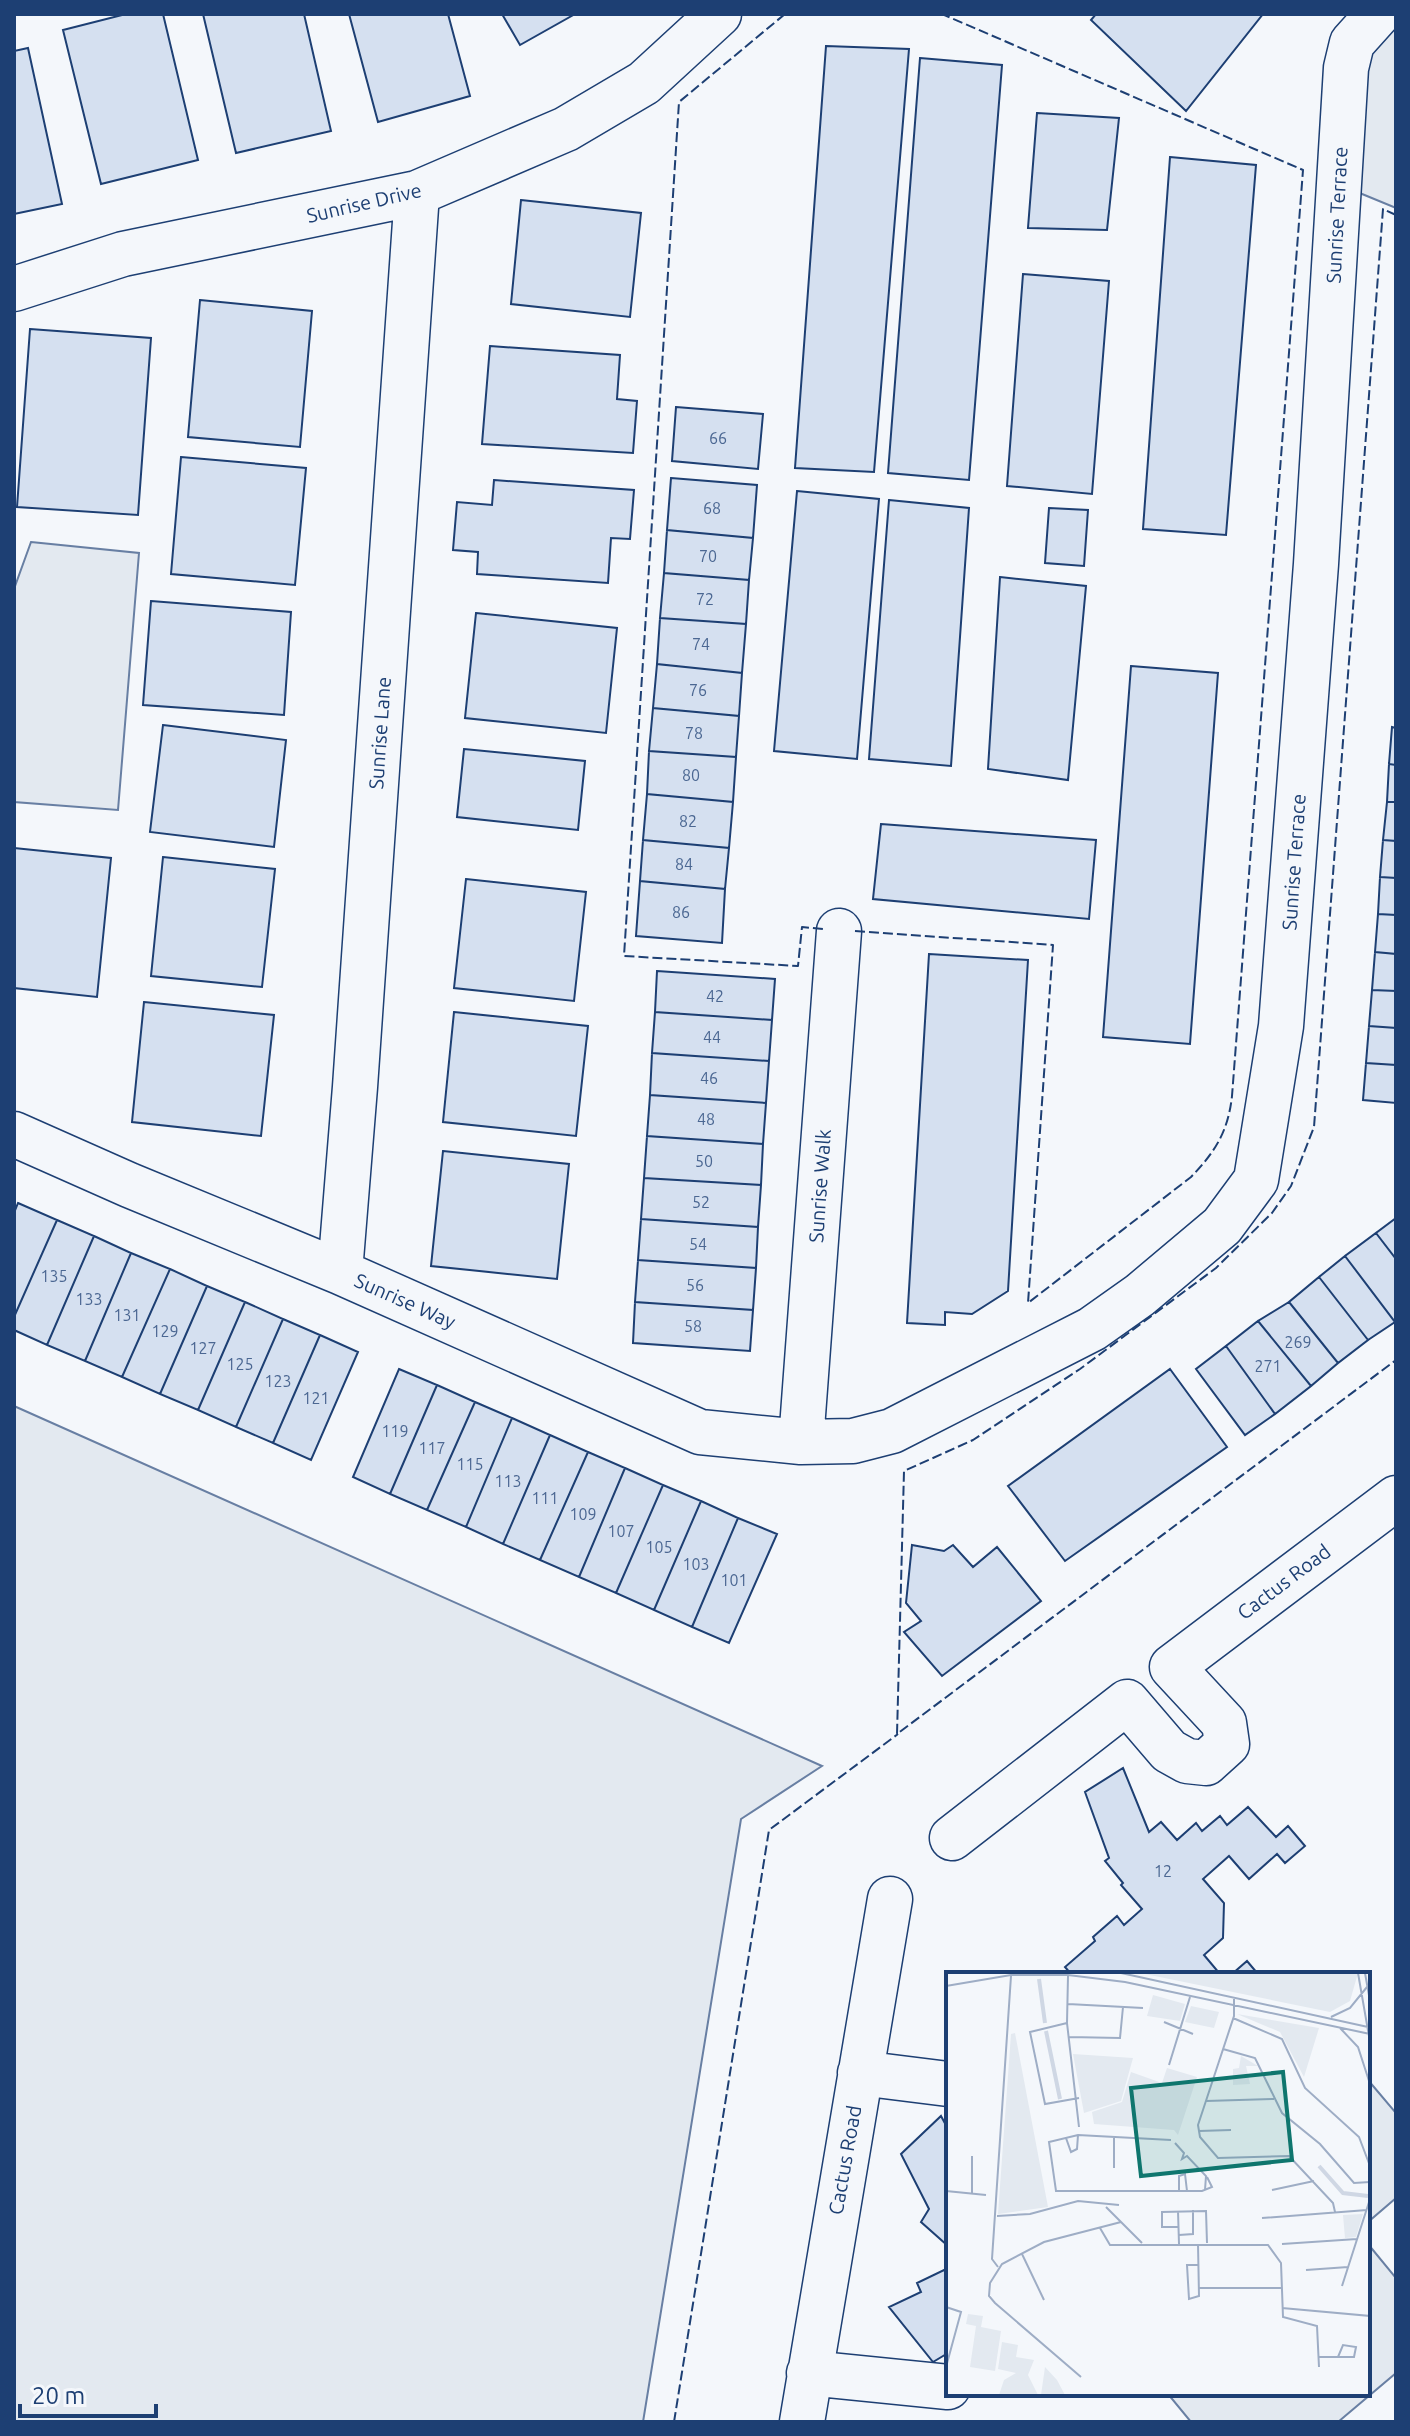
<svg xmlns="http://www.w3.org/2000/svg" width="1410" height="2436" font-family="Ubuntu,sans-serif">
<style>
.green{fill:#e3e9f0;stroke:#687fa3;stroke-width:2}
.building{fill:#d5e0f0;stroke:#1d3f73;stroke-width:2}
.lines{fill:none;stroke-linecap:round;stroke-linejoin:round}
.minor-casing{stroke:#1d3f73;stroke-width:47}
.minor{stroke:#f4f7fb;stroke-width:44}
.fence{stroke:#1d3f73;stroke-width:2;stroke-dasharray:10 4;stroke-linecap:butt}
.labels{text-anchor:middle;stroke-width:6;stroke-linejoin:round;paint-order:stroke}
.number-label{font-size:16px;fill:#4b6792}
.street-label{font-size:20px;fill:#1d3f73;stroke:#f4f7fb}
.inset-river{fill:none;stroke:#cfd7e4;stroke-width:4}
.inset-road{fill:none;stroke:#9eadc5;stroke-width:2}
.view{fill:#0f766e;fill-opacity:0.15;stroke:#0f766e;stroke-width:4}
.inset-edge{fill:none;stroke:#1d3f73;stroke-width:4}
</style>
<rect width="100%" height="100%" fill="#f4f7fb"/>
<!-- green -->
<path class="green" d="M1396 26V208L1350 189 1370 50Z
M31 542 139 553 118 810 14 802V589Z
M14 1406 822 1766 741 1819 643 2422H14Z
M1368 2080 1396 2113V2198L1368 2222Z
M1368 2244 1396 2278V2373L1338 2422H1191L1168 2394H1368Z"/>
<!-- building -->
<path class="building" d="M126 14H163L198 160 101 184 63 30Z
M203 14H304L331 131 236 153Z
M349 14H448L470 96 378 122Z
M502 14H575L520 45Z
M1096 14H1263L1186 111 1091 20Z
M826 46 909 49 874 472 795 468Z
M28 48 62 204 14 214V51Z
M920 58 1002 65 969 480 888 473Z
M1037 113 1119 118 1107 230 1028 228Z
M1170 157 1256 165 1226 535 1143 529Z
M521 200 641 213 630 317 511 304Z
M1023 274 1109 281 1092 494 1007 486Z
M200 300 312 311 300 447 188 437Z
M30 329 151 338 138 515 17 507Z
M490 346 620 355 617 399 637 401 633 453 482 444Z
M676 407 763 414 758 469 672 461Z
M181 457 306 468 295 585 171 574Z
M671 478 757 485 753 538 667 530Z
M494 480 634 490 630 539 611 538 608 583 477 574 478 552 453 550 457 502 492 505Z
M797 491 879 499 857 759 774 751Z
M889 500 969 508 951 766 869 759Z
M1049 508 1088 510 1084 566 1045 563Z
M667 530 753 538 749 580 664 573Z
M664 573 749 580 746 624 660 618Z
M1000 577 1086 586 1068 780 988 769Z
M151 601 291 612 284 715 143 705Z
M476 613 617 628 606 733 465 718Z
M660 618 746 624 742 673 657 664Z
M657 664 742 673 739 716 653 708Z
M1131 666 1218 673 1190 1044 1103 1037Z
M653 708 739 716 736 757 649 751Z
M163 725 286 740 274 847 150 832Z
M1392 727 1396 728V765L1389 764Z
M464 749 585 761 578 830 457 817Z
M649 751 736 757 733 802 647 794Z
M1389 764 1396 765V802H1387Z
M647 794 733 802 729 848 643 840Z
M1387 802H1396V841L1383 840Z
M881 824 1096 840 1089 919 873 899Z
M643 840 729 848 725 889 640 881Z
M1383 840 1396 841V878L1380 877Z
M14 848 111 858 97 997 14 988Z
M163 857 275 869 262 987 151 976Z
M1380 877 1396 878V915L1378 914Z
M466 879 586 892 574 1001 454 988Z
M640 881 725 889 722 943 636 936Z
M1378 914 1396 915V954L1375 952Z
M1375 952 1396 954V991L1372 990Z
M929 954 1028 960 1008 1291 972 1314 945 1312V1325L907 1323Z
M657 971 775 979 772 1020 655 1012Z
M1372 990 1396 991V1028L1369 1026Z
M144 1002 274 1015 261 1136 132 1122Z
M454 1012 588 1026 576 1136 443 1122Z
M655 1012 772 1020 769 1061 652 1053Z
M1369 1026 1396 1028V1065L1366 1063Z
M652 1053 769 1061 766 1103 650 1095Z
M1366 1063 1396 1065V1103L1363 1100Z
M650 1095 766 1103 763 1144 647 1136Z
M647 1136 763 1144 761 1185 644 1178Z
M443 1151 569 1164 557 1279 431 1266Z
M644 1178 761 1185 758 1227 641 1219Z
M18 1203 57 1220 14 1317V1213Z
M1396 1218V1259L1376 1233Z
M641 1219 758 1227 756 1268 638 1260Z
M57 1220 94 1236 47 1345 14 1330V1317Z
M1376 1233 1396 1259 1395 1322 1345 1256Z
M94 1236 131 1253 85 1361 47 1345Z
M131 1253 170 1269 122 1377 85 1361Z
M1345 1256 1395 1322 1368 1340 1319 1277Z
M638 1260 756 1268 753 1310 635 1302Z
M170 1269 207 1286 160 1394 122 1377Z
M1319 1277 1368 1340 1338 1363 1289 1302Z
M207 1286 245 1302 198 1410 160 1394Z
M245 1302 283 1319 236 1427 198 1410Z
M635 1302 753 1310 750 1351 633 1343Z
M1289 1302 1338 1363 1311 1386 1258 1321Z
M283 1319 320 1335 273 1443 236 1427Z
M1258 1321 1311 1386 1275 1414 1226 1346Z
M320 1335 358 1352 311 1460 273 1443Z
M1226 1346 1275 1414 1245 1435 1196 1369Z
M399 1369 437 1385 390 1494 353 1477Z
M1170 1369 1227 1447 1065 1561 1008 1486Z
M437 1385 475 1402 427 1510 390 1494Z
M475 1402 512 1418 466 1527 427 1510Z
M512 1418 550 1435 503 1544 466 1527Z
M550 1435 588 1452 540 1560 503 1544Z
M588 1452 625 1468 579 1577 540 1560Z
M625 1468 663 1485 616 1593 579 1577Z
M663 1485 701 1501 654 1610 616 1593Z
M701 1501 738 1518 692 1627 654 1610Z
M738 1518 777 1534 729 1643 692 1627Z
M912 1545 944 1551 953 1545 973 1567 997 1547 1041 1601 942 1676 904 1632 921 1621 906 1603Z
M1123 1768 1149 1832 1161 1822 1177 1840 1196 1823 1202 1831 1220 1816 1227 1825 1248 1807 1276 1837 1288 1826 1305 1846 1285 1863 1277 1854 1249 1879 1229 1856 1203 1879 1224 1903 1223 1938 1204 1955 1220 1974H1071L1065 1967 1095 1941 1093 1937 1117 1916 1124 1925 1142 1909 1121 1885 1123 1883 1105 1861 1109 1858 1085 1792Z
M1247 1961 1258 1974H1232Z
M941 2116 948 2129V2246L921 2222 929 2209 901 2154Z
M944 2270 948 2275V2353L933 2362 889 2307 921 2292 917 2283Z"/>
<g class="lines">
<!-- minor casing -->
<g class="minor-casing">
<path id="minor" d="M14 289 123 254 417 193 566 129 644 83 719 14
M14 1134 129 1185 340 1272 700 1432 801 1442 853 1441 892 1431 1092 1329 1140 1295 1222 1226 1256 1180 1281 1026 1316 564 1346 68 1352 43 1378 14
M340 1272 355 1087 417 193
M801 1442 839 931
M952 1838 1127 1702 1169 1751 1187 1761 1206 1763 1227 1744 1224 1723 1172 1667 1396 1498
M860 2073 948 2084
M809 2373 948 2387
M802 2422 890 1899"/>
</g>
<!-- minor -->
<use href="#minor" class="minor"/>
<!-- fence -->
<path class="fence" d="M785 14 679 102 624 956 798 966 802 927 823 929
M1396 215 1383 209 1314 1127 1291 1186 1272 1213 1216 1268 1080 1369 973 1440 904 1471 897 1734 1396 1360
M855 931 1053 945 1028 1303 1191 1177C1215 1152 1228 1132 1232 1096L1303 170 942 14
M674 2422 769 1830 898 1734"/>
</g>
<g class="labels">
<!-- number labels -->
<g class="number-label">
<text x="718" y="444">66</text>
<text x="712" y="514">68</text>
<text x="708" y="562">70</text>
<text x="705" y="605">72</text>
<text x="701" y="650">74</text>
<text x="698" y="696">76</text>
<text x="694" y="739">78</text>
<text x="691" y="781">80</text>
<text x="688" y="827">82</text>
<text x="684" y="870">84</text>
<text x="681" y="918">86</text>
<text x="715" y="1002">42</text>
<text x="712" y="1043">44</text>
<text x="709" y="1084">46</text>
<text x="706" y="1125">48</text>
<text x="704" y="1167">50</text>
<text x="701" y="1208">52</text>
<text x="698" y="1250">54</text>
<text x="54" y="1282">135</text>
<text x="695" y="1291">56</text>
<text x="89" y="1305">133</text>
<text x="127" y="1321">131</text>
<text x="693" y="1332">58</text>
<text x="165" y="1337">129</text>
<text x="1298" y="1348">269</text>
<text x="203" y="1354">127</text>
<text x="240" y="1370">125</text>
<text x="1268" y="1372">271</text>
<text x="278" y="1387">123</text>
<text x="316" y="1404">121</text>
<text x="395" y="1437">119</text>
<text x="432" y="1454">117</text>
<text x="470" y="1470">115</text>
<text x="508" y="1487">113</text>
<text x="545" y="1504">111</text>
<text x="583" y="1520">109</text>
<text x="621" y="1537">107</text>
<text x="659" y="1553">105</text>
<text x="696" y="1570">103</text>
<text x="734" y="1586">101</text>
<text x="1163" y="1877">12</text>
</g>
<!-- street labels -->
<g class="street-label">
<text transform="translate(364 203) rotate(-13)" y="7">Sunrise Drive</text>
<text transform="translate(1337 215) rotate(-87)" y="7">Sunrise Terrace</text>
<text transform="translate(380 733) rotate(-86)" y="7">Sunrise Lane</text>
<text transform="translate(1294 862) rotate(-86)" y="7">Sunrise Terrace</text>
<text transform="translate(820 1186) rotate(-86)" y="7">Sunrise Walk</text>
<text transform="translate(405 1301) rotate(24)" y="7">Sunrise Way</text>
<text transform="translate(1284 1582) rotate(-37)" y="7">Cactus Road</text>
<text transform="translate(845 2160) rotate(-80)" y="7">Cactus Road</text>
</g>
</g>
<!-- overview -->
<g transform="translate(946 1972)">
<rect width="424" height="424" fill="#f4f7fb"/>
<path d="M194 1H412L404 29 384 40ZM207 23 239 32 234 49 201 44ZM245 34 273 40 268 56 239 50ZM291 42 373 56 358 105 334 60ZM69 61 102 235 52 242 65 62ZM127 82 187 86 175 129 138 141ZM295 84 312 94H300L304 112 287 113V97L293 96ZM221 96 251 105 232 163 228 158 148 152 146 140 176 130 185 100 216 111ZM417 242 410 265 399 266 397 243ZM22 342 37 344 35 355 55 359 49 399 24 395 30 354 20 352ZM56 370 72 373 70 385 88 388 82 403 92 423H53L58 408 70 401 52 397ZM99 395 111 408 119 423H95Z" fill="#e3e9f0"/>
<path class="inset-river" d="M93 7 99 51M100 59 114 127M373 194 397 221 422 224"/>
<path class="inset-road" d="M175 1 422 55M412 1 424 70M419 1 424 29M122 4 121 51 133 155M0 14 65 3H122L179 10 424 62M288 25V44L252 153 254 165 272 186 343 184 387 231 389 240M122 32 197 36M385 45 404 36 421 15M287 46 336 67 359 116 413 165 424 194M218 50 247 62M121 51 84 60 99 132 133 126M394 56 412 75 424 112M123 65 174 66 177 35M277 77 309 86 336 141 374 172 408 211 424 210M223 93 244 25M260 129 328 127M253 159 285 158M120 166 125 180 131 177 132 163M225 168 132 163 103 170 110 219H256L266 215 261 205M229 171 238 181 236 187 241 184 260 204 259 218M168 196V165M326 218 368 209M0 219 40 223M233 219V204L239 202 241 219M26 221V184M160 235 196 271M232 239 233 272M51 244 84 242 132 229 173 233M316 246 421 238M232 255H216V240L260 239 261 271M154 256 164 273H322L335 291 337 345 371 354 373 395M233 263 247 262V238M252 272 253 324 243 327 241 293H252M336 272 411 267M76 282 98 328M52 295 46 287 65 4M360 298 402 295M396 314 424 227M253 316H336M0 335 15 340 0 395M336 336 424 344V352M372 385H408L410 375 397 373 392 385M135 405 49 331 43 324 44 311 56 292 98 270 175 250M423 423 424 373"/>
<path class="view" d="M337 100 346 188 195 204 185 116Z"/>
<rect width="424" height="424" class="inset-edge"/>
</g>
<!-- border -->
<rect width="1410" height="2436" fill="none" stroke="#1d3f73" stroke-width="32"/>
<!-- scale -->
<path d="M20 2404v12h136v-12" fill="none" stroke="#1d3f73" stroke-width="4"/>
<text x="32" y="2404" font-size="24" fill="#1d3f73" stroke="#f4f7fb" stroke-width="6" paint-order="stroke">20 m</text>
</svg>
